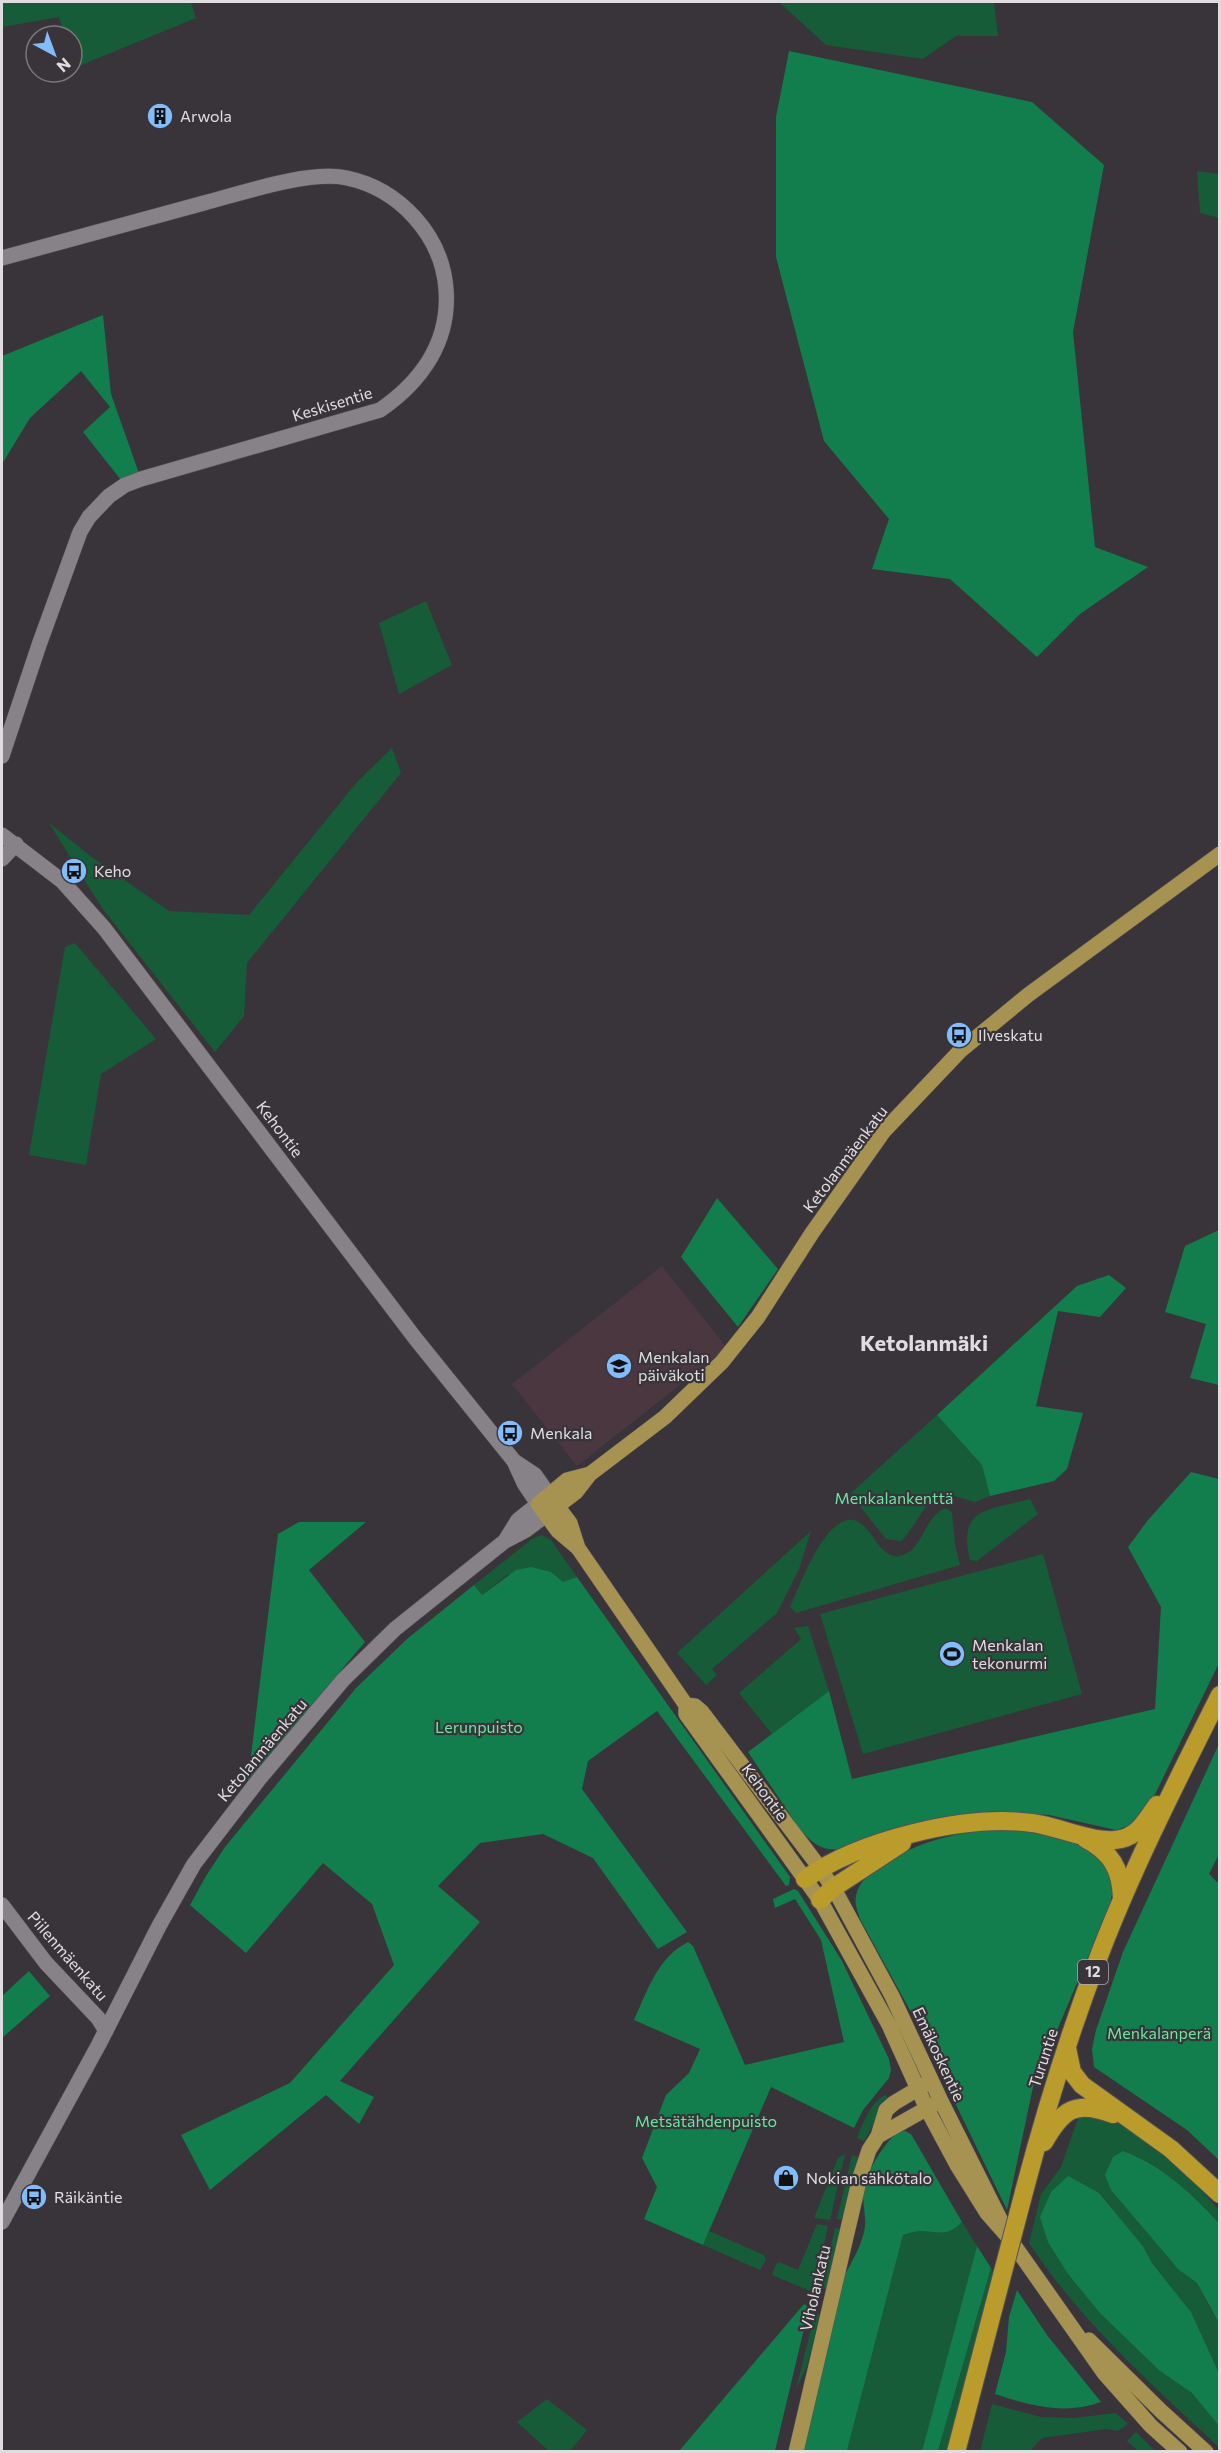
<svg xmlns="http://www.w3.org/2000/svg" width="1221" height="2453" font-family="Commissioner,sans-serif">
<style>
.education{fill:#4a3740}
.green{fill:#165c39}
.forest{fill:#127e4d}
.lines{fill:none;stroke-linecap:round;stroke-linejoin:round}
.minor-casing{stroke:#555256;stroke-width:16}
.major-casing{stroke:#555256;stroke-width:16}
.highway-casing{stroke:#555256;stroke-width:20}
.minor{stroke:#878288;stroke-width:15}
.major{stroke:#a69251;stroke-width:15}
.highway{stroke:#ba9c2c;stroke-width:18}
.highway-bridge-casing{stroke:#555256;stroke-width:20;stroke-linecap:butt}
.highway-bridge{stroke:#ba9c2c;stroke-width:18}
.labels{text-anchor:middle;stroke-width:4.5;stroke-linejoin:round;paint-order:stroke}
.shield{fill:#383439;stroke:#aeaaae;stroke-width:1.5}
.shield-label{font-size:15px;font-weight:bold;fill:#e0dde0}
.poi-label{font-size:16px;fill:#e0dde0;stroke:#383439;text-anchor:start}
.street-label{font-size:16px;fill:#e0dde0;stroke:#383439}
.park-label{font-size:16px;fill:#6ae7a2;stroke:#383439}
.district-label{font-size:22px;font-weight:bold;fill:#e0dde0;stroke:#383439}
</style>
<rect width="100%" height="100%" fill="#383439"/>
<!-- education -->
<path class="education" d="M662 1266 727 1348 577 1466 512 1384Z"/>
<!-- green -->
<path class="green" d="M2 2H191L196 18 74 68 72 60V36H65L59 17 2 27Z
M779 2H994L998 36H956L923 59 826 45Z
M1197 171 1219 174V218L1200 213Z
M426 601 452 665 399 694 379 623Z
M392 748 401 773 247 963 244 1016 215 1052 102 908 49 823 93 858 169 911 249 915 357 782Z
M75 943 156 1039 101 1074 86 1165 29 1155 65 947Z
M937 1415 982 1465 990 1496 975 1502 940 1492C923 1504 916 1527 901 1541L886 1539 850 1494Z
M1030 1499 1038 1514 977 1561 970 1560C957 1507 989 1510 1030 1499Z
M946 1508 952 1512 955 1545 960 1565 796 1613 790 1607C800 1585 822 1524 848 1520 872 1516 877 1564 903 1555 924 1548 923 1517 946 1508Z
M811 1531 799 1569 777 1613 712 1669 717 1675 706 1685 677 1653Z
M542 1535 551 1540 577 1577 563 1583 551 1572 507 1575 482 1595 474 1585 532 1539Z
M1043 1554 1082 1694 863 1754 820 1614Z
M808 1626 829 1691 772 1734 739 1693 801 1639 794 1628Z
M885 2095 888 2098 864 2141 857 2138C863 2123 870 2103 885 2095Z
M1079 2115C1086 2115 1095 2114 1102 2116 1135 2123 1198 2184 1219 2210V2223C1191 2193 1163 2165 1123 2151L1179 2270 1197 2283 1211 2310 1219 2322V2373L1191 2312 1152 2263 1143 2246 1099 2193 1160 2371 1192 2393 1219 2426V2447C1151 2384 1081 2322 1029 2243L1041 2194 1061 2167Z
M845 2154 830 2220 814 2218 838 2158Z
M852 2155 858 2157 843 2220 837 2219Z
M962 2222 977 2246 922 2451 847 2452 903 2235C909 2233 916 2231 922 2231 941 2232 947 2237 962 2222Z
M817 2224 828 2226 814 2288 810 2291 772 2275 776 2264 779 2262 798 2270Z
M835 2228 841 2229 826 2289 821 2288Z
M709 2231 764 2255 766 2260 760 2270 703 2245Z
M991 2268 993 2271 948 2451 938 2452Z
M815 2313 820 2315 807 2366 796 2389Z
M547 2399 587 2430 570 2451H549L517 2422Z
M992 2404 1041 2417 1074 2418 1116 2413 1128 2424 1118 2431 1107 2429 1042 2438 1030 2451H980Z
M1136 2432 1155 2451H1138L1127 2441Z"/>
<!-- forest -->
<path class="forest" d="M789 51 1032 102 1104 165 1073 332 1095 547 1148 567 1080 614 1037 657 950 579 872 569 889 519 824 441 776 257V117Z
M103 315 111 394 141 479 125 485 83 432 110 407 81 371 30 418 2 464V356Z
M717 1198 778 1269 738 1327 681 1257Z
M1219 1230V1385L1190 1378 1206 1324 1165 1312 1185 1246Z
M1109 1275 1126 1288 1100 1317 1058 1311 1036 1406 1083 1413 1067 1469 1054 1481 990 1496 982 1465 937 1415 1077 1286Z
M1191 1472 1219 1479V1663L1142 1821 1116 1830 1049 1815 994 1811 954 1816 844 1849C822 1852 813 1844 799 1828L748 1752 829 1691 852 1779 1155 1709 1161 1607 1128 1547 1148 1520Z
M299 1522H366L309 1570 365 1642 248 1780 278 1534Z
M531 1567 551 1572 563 1582 577 1577 790 1877 789 1885 786 1886 657 1711 588 1761 582 1789 687 1932 658 1949 593 1858 543 1834 480 1843 438 1886 480 1922 340 2081 374 2097 359 2124 326 2095 210 2190 181 2135 290 2083 394 1965 372 1904 323 1863 246 1953 190 1905 206 1876 225 1847 356 1688 407 1639 474 1585 482 1595 516 1570Z
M1219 1744V1854L1209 1874 1220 1885 1219 2160 1187 2130 1094 2067 1092 2049 1096 2030 1123 1952Z
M992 1829C1020 1830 1061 1830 1086 1845 1096 1851 1105 1864 1113 1872V1888L1110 1905 1033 2087 1007 2210 911 2012 860 1919C858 1912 854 1904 856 1896 858 1883 868 1875 878 1868 913 1843 950 1834 992 1829Z
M794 1889 798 1891 842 1961 889 2059 891 2070 889 2078 863 2110 854 2128 771 2087 703 2245 644 2219 657 2187 642 2158 666 2095 689 2073 700 2049 634 2020C648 1990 657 1958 688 1942L693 1946 745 2065 844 2042 821 1940 795 1899 775 1908 773 1899Z
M29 1971 50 1996 2 2038V1996Z
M905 2131 911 2134 962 2222C947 2237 941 2232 922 2231 916 2231 909 2233 903 2235L847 2451 804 2452 843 2278C851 2263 860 2249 864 2232 867 2219 863 2208 863 2195 864 2175 883 2144 898 2132Z
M1123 2151C1162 2165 1191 2193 1219 2223V2323L1197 2283 1179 2270 1111 2190 1105 2175 1113 2157Z
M1068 2176 1099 2193 1143 2246 1152 2263 1191 2312 1219 2373V2426L1192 2393 1160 2371 1100 2313 1068 2274 1048 2242 1040 2217 1051 2192Z
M977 2246 991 2268 938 2451H922Z
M1017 2290 1047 2335 1101 2402C1064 2415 1031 2406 995 2394L1006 2352 1009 2317Z
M804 2304 808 2307V2312L775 2451H679Z"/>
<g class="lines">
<!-- minor casing -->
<g class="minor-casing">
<path id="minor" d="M2 258C69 240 136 221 204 203 242 193 309 170 347 178 399 189 442 235 446 289 450 341 422 381 380 410L141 479 125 485 109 496 89 517 80 532 39 645 2 756
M2 835 62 881 104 928 415 1338 514 1461 524 1483 538 1504 518 1520 505 1541
M2 859 16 844
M514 1461 535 1475 549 1495
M2 1905 46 1963 98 2018 106 2031
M2 2222 99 2044 159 1926 194 1864 260 1778 343 1680 395 1629 505 1541 526 1530 546 1515"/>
</g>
<!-- major casing -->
<g class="major-casing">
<path id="major" d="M549 1495 570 1523 578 1548 686 1705V1714L820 1900 889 2025 927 2109 957 2165 987 2213 1009 2238 1104 2373 1151 2426 1180 2452
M546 1515 576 1492 590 1474 665 1417 722 1362 758 1317 812 1233 884 1131 960 1051 1028 995 1220 854
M578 1548 558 1531 538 1504 567 1480 590 1474
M686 1705 695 1706 702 1712 820 1868 839 1898 892 1996 940 2099 1004 2227
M878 2136 933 2105
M1089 2340 1161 2411 1206 2452
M796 2452 860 2177 869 2150 878 2136 886 2110 894 2103 926 2084"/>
</g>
<!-- highway casing -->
<g class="highway-casing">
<path id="highway" d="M1086 1839C1111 1852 1121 1869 1122 1898
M805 1879C860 1840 965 1814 1032 1823 1058 1826 1096 1845 1121 1839 1139 1835 1147 1819 1157 1805
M820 1900 833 1888 902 1843
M1067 2048 1072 2072 1082 2085 1171 2149 1220 2194
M1044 2142C1063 2109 1075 2100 1113 2114
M1024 2192C1045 2112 1069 2034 1099 1956 1133 1867 1177 1781 1220 1695
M956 2452 994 2306"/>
</g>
<!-- minor -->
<use href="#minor" class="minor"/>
<!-- major -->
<use href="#major" class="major"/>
<!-- highway -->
<use href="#highway" class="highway"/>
<!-- highway-bridge casing -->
<g class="highway-bridge-casing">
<path id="highway-bridge" d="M994 2306 1024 2192"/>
</g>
<!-- highway-bridge -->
<use href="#highway-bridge" class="highway-bridge"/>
</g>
<!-- icons -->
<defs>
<g id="building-disc" transform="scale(1.35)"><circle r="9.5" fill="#83bcfb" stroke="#383439"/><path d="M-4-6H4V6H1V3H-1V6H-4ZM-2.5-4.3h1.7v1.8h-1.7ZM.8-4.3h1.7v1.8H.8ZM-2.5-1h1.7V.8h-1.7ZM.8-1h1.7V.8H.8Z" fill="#111"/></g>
<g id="bus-disc" transform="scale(1.35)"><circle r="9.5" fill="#83bcfb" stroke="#383439"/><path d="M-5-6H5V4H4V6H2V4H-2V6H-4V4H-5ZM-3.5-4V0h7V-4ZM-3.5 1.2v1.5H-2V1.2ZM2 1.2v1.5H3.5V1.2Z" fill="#111"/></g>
<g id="school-disc" transform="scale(1.35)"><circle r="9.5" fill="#83bcfb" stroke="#383439"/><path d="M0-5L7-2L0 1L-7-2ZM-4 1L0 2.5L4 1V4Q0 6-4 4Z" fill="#111"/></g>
<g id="stadium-disc" transform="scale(1.35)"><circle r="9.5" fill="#83bcfb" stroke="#383439"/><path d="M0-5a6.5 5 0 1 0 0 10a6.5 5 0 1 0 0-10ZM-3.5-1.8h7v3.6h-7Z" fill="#111"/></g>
<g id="shop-disc" transform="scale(1.35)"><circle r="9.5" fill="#83bcfb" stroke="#383439"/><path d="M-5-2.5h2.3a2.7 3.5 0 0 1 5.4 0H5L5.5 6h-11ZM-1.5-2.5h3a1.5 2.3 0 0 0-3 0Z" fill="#111"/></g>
</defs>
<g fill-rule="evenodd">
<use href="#building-disc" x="160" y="116"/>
<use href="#bus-disc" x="74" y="871"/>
<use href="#bus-disc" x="959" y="1035"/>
<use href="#school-disc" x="619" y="1366"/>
<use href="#bus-disc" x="510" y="1433"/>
<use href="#stadium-disc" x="952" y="1654"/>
<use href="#shop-disc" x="786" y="2178"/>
<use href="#bus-disc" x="34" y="2197"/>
</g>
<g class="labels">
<!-- shield labels -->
<rect class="shield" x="1078" y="1960" width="30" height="24" rx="4.5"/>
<g class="shield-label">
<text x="1093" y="1977">12</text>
</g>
<!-- poi labels -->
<g class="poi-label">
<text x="180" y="122">Arwola</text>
<text x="94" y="877">Keho</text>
<text x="978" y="1041">Ilveskatu</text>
<text x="638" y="1363">Menkalan<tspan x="638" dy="18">päiväkoti</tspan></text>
<text x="530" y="1439">Menkala</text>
<text x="972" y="1651">Menkalan<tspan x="972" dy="18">tekonurmi</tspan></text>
<text x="806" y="2184">Nokian sähkötalo</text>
<text x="54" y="2203">Räikäntie</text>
</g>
<!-- street labels -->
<g class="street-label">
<text transform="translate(332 404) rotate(-17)" y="6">Keskisentie</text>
<text transform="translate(280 1129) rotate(53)" y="6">Kehontie</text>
<text transform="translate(845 1159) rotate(-53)" y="6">Ketolanmäenkatu</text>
<text transform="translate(262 1750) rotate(-50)" y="6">Ketolanmäenkatu</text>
<text transform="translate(765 1792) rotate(54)" y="6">Kehontie</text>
<text transform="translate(68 1956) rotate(49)" y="6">Piilenmäenkatu</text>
<text transform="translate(939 2054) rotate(65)" y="6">Emäkoskentie</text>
<text transform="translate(1043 2058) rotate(-72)" y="6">Turuntie</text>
<text transform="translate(815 2288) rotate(-77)" y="6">Viholankatu</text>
</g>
<!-- park labels -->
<g class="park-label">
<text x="894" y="1504">Menkalankenttä</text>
<text x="479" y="1733">Lerunpuisto</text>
<text x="1159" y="2039">Menkalanperä</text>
<text x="706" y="2127">Metsätähdenpuisto</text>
</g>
<!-- district labels -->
<g class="district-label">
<text x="924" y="1351">Ketolanmäki</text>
</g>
</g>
<!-- border -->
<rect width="1221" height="2453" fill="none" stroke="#e0dde0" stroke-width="6"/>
<!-- north arrow -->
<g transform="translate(54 54) rotate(139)"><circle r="28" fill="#383439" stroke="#7b787c" stroke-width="1.5"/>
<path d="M0-4.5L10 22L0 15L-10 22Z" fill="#83bcfb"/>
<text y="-9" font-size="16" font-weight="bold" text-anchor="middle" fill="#e0dde0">N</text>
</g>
</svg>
